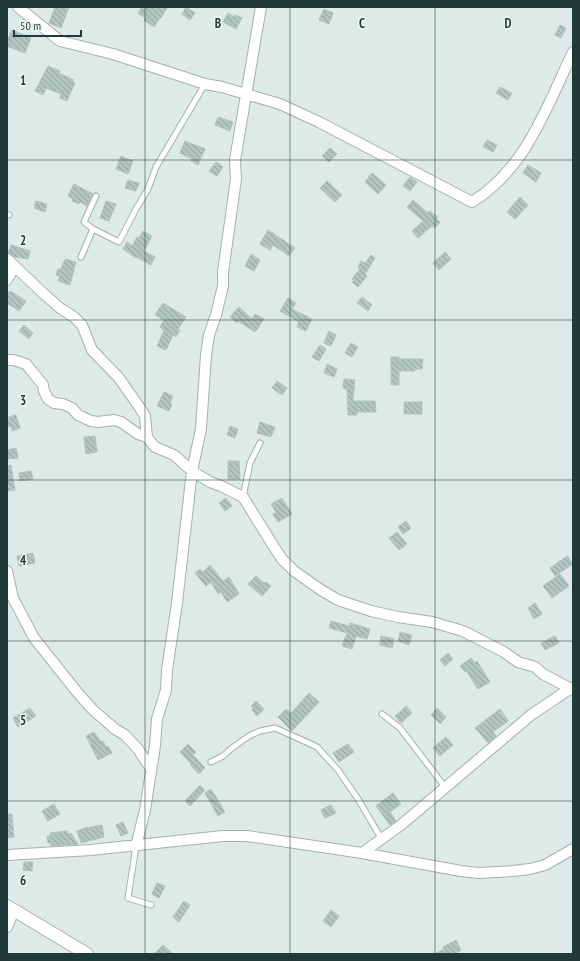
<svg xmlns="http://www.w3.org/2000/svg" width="580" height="961" font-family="'PT Sans Narrow',sans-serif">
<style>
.building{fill:url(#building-back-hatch);stroke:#b0c4bf}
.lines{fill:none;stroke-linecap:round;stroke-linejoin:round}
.service-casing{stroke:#a1b2af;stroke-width:7}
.minor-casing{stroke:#a1b2af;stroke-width:12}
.tertiary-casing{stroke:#a1b2af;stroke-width:14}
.service{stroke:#fff;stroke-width:5}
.minor{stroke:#fff;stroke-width:10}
.tertiary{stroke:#fff;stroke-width:12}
.grid{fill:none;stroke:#1f3a37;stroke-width:1;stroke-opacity:0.55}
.grid-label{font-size:13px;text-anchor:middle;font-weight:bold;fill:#1f3a37;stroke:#eef7f4;stroke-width:3;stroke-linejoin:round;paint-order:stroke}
</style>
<defs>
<pattern id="building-back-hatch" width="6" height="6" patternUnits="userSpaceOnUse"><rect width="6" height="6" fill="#b3c5c0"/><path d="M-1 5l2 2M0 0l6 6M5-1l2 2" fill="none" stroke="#91a19d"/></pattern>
</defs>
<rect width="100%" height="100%" fill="#deeae7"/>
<!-- building -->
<path class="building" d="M55 7H69L61 28 49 23Z
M142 7H168L154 27 144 20 145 18 138 13Z
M186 7 195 13 190 20 182 14Z
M324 9 333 13 329 24 319 20Z
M228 13 234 17 235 15 242 18 236 29 223 22Z
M560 25 566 28 561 38 555 35Z
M12 30 31 38 25 53 7 46V41Z
M48 66 60 71 59 73 74 80 73 82 75 83 67 101 60 98 61 94 46 88 43 95 35 91Z
M500 87 512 93 508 100 496 93Z
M218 117 233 122 230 131 215 125Z
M487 140 497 145 493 152 483 147Z
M185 141 205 149 198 165 191 161 192 159 180 153Z
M330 148 337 154 329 162 322 156Z
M121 156 133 161 128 174 116 169Z
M216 162 223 167 217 176 209 171Z
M528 165 541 173 536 182 523 173Z
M372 173 386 185 378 194 365 182Z
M410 177 417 182 410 191 403 186Z
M128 180 139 183 136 191 125 188Z
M327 181 342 195 335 202 320 188Z
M74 184 93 194 87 206 80 202 79 204 72 201 73 199 68 196Z
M520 197 528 205 515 219 507 212Z
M413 200 428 213 429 211 438 217 436 219 440 222 435 228 432 226 418 238 412 231 423 221 407 207Z
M36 201 47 204 45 212 34 208Z
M106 201 116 204 109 221 100 218Z
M268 230 295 248 289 256 273 245 270 250 260 244Z
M143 231 152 236 144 251 155 257 151 265 136 257V258L123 249 127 242 132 246 137 237 139 238Z
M11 245 30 251 28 259 15 257 8 253Z
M445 252 451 259 439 270 433 263Z
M251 254 260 260 254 271 245 266Z
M371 255 375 258 365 274 367 276 358 287 352 282 354 280 352 279 360 269 358 267 361 261 365 263Z
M65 259 76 262 70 285 58 281 60 276 56 275 58 269H61Z
M10 291 26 301 19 311 7 303V295Z
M362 297 372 305 368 311 357 303Z
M288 298 296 303 292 309 312 319 306 331 297 327 299 322 280 311Z
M163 303 186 317 178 329 180 330 176 337 173 335 166 350 157 346 164 330 160 327 164 320 155 315Z
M239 307 252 319 255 314 264 319 255 332 238 321 237 323 230 317Z
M24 325 33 333 29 339 19 331Z
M329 331 336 335 331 346 324 343Z
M351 343 358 347 352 357 345 353Z
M320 345 326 349 319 361 312 357Z
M391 357H399V359H423L422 369H415V371H399V385H391Z
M327 364 337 369 334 377 324 373Z
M344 379 355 380 353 401H375L376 412H357V415H348L347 389 343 388Z
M277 381 287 388 282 395 272 388Z
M164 392 173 396 170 403 172 405 169 411 157 406Z
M404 402H422V414H404Z
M16 415 20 428 12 431 11 426 9 427 7 420 9 419V417Z
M260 422 275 427 271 437 257 433Z
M230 426 238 429 235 438 227 435Z
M95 436 97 452 86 454 84 437Z
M16 448 18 458 7 459V450Z
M228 461H239L240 479H228Z
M11 465 15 490 7 491V466Z
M31 471 33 479 20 481 19 473Z
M226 498 232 506 225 511 219 503Z
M282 498 292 514 278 522 273 514 276 513 271 504Z
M406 521 411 528 403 534 398 527Z
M397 532 407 544 399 550 389 538Z
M33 553 35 563 19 566 17 556Z
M567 556 573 564 555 576 550 568Z
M210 565 223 581 229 577 239 594 227 602 221 592 218 594 211 582 206 586 195 573 200 569 203 572Z
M560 574 569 586 552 598 543 586Z
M256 576 264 583 266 582 271 586 262 596 248 584Z
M535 603 542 614 534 619 528 608Z
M331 621 349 626 350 623 370 629 367 639 356 636 352 649 342 646 347 633 329 628Z
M400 632 412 635 409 645 398 641Z
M381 636 394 639 392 648 380 645Z
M555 636 559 643 545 650 541 643Z
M448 653 453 659 445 666 440 660Z
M471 658 475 663 477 661 490 682 478 689 466 670 465 672 460 666Z
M309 693 319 702 292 731 278 717 286 709 291 713Z
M256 701 264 709 257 716 252 710 253 708 251 706Z
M406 706 412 713 401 723 395 716Z
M30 708 36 716 18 727 13 718Z
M437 708 446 717 440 724 431 715Z
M500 709 508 721 493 732 496 736 488 743 475 728Z
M94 732 101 742 103 741 106 747 108 746 112 753 98 760 86 736Z
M446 737 453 745 440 756 433 748Z
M188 744 196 752 193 755 205 768 199 774 190 765 191 764 180 752Z
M348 744 354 752 339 762 333 753Z
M200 785 205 790 190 806 185 801Z
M211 789 225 812 218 816 205 793Z
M393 793 401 804 390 812 396 821 390 825 376 806Z
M54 804 60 814 48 821 42 811Z
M331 805 336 813 325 818 321 810Z
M7 814H12L14 837 7 838Z
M123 822 128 833 121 836 116 825Z
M102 825 104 837 81 843 77 831 85 828Z
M67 831 68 834 71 833 78 844 51 846V843H48L47 836H50V833Z
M24 862H33L32 871 23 870Z
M157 883 165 886 159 898 152 894Z
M184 901 190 905 179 922 173 917Z
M331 910 339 916 331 927 323 921Z
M456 940 461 950 455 954H435L444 949 443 947Z
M163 945 173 954H154Z"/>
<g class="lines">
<!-- service casing -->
<g class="service-casing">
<path id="service" d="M96 196 84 222 93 229 119 242 136 209 148 189 156 167 205 84
M7 215H9
M81 257 93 229
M243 497 250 463 260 443
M382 714 400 728 445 787
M211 762 223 756 232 748 249 736 260 731 275 728 302 740 317 747 338 770 358 799 381 838
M136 846 128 898 151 905"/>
</g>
<!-- minor casing -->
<g class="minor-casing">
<path id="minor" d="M18 7 60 41 113 54 205 84 222 87 280 104 319 122 472 202C526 169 547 106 573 52
M7 259 44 294 60 308 74 317 82 325 92 350 119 378 140 408 145 416 147 437 155 447 174 455 192 471 210 482 221 486 243 497 274 547 282 559 294 571 321 590 338 600 371 611 398 617 432 622 463 631 504 652 518 662 535 667 543 674 573 690
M7 280C11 273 14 269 10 261
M7 360H13L26 364 43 385 44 391 48 399 54 403 63 404 72 408 78 415 91 421 98 422 114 420 121 422 138 434 147 437
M7 571 13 598 34 638 77 692 93 710 115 729 125 735 138 749 151 769
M136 846 145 810 155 746 157 719 166 690 167 670 177 603 192 471 201 429 206 355 209 335 216 315 223 286V272L236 179 235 160 261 7
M362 853 401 825 531 715 571 688
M7 855 91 850 223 836H247L362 853 461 871 479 873 513 871 530 869 545 865 573 849
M7 927 14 910"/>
</g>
<!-- tertiary casing -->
<g class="tertiary-casing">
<path id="tertiary" d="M7 906 87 954"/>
</g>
<!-- service -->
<use href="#service" class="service"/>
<!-- minor -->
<use href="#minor" class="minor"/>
<!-- tertiary -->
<use href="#tertiary" class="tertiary"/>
</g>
<!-- grid -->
<path class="grid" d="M145 7V954M290 7V954M435 7V954M7 160H573M7 320H573M7 480H573M7 641H573M7 801H573"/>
<g class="grid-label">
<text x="218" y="28">B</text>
<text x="362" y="28">C</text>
<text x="508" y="28">D</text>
<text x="23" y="85">1</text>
<text x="23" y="245">2</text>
<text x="23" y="405">3</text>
<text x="23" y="565">4</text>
<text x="23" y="725">5</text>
<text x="23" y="885">6</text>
</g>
<!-- border -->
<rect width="580" height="961" fill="none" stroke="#1f3a37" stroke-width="16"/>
<!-- scale -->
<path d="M14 30v6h67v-6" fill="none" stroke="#1f3a37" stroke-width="2"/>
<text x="20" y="30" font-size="12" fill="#1f3a37" stroke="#eef7f4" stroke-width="3" paint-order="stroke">50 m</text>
</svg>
